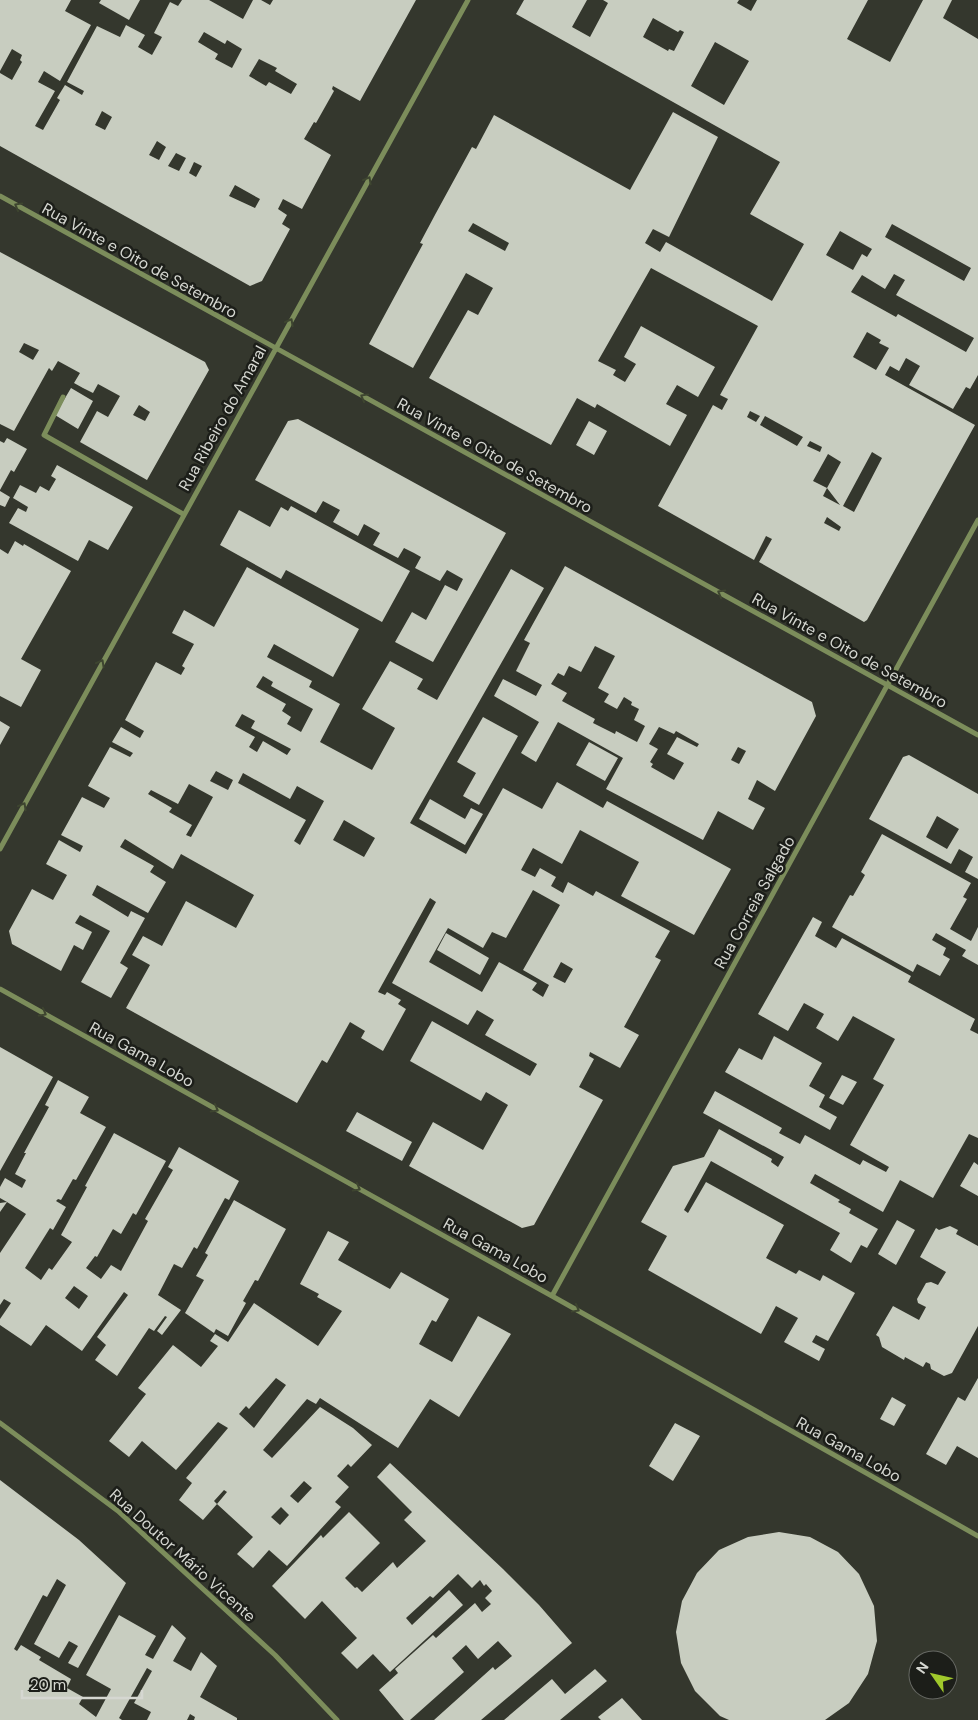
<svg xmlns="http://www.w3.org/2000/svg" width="978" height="1720" font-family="'DM Sans',sans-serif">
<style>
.building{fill:#c8cdc0;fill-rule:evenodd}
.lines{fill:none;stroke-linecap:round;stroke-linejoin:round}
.minor{stroke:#7c8d5b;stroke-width:5}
.oneway{stroke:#3e4530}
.labels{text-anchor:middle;stroke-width:5;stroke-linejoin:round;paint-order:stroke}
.street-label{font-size:16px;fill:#d5d7d1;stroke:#1c1e19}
</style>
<rect width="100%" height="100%" fill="#34372d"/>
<!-- building -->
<path class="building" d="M0 0H71L65 11 91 25 60 81 44 71 38 82 55 91 35 126 43 130 60 100 57 98 65 85 82 95 84 91 67 82 97 26 120 37 126 25 145 35 138 47 152 55 162 37 154 33 170 2 178 6 182 0H209L243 19 253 0H261L270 5 273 0H416L360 101 333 86 332 89 334 91 316 123 314 122 304 139 331 155 302 209 283 199 278 209 287 215 282 224 290 229 262 281 250 286 0 146V73L12 80 22 62 20 60 22 55 12 49 0 71ZM204 32 225 44 227 40 242 49 232 68 215 59 218 54 198 42ZM259 59 277 68 275 71 297 84 291 94 269 82 266 86 249 76ZM102 111 112 117 105 130 95 125ZM157 141 166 147 159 160 149 155ZM176 153 186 158 179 171 168 166ZM194 162 202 166 196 177 189 173ZM235 185 260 199 255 208 229 196Z
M101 0H140L129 20 99 3Z
M524 0H587L572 27 590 37 608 3 603 0H739L737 3 751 11 757 0H868L847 39 890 62 923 0H952L943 18 978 39V375L970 389 966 387 953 409 909 385 920 366 906 358 899 371 890 366 885 375 975 425 867 620 864 622 759 562 772 539 766 536 754 560 658 506 713 405 722 410 728 399 720 395 758 326 651 268 598 361 616 370 613 375 625 382 636 364 624 357 641 326 715 367 698 397 677 385 666 404 687 415 670 446 597 404 595 408 577 398 551 445 429 378 468 310 478 315 493 288 466 273 413 368 369 344 423 244 420 243 436 213 472 147 476 149 494 115 630 190 673 112 718 137 669 237 653 229 645 243 660 252 666 242 772 301 804 244 750 214 780 162 516 14ZM653 18 678 32 680 30 684 32 674 51 669 49 668 51 643 37ZM715 42 749 61 724 105 691 86ZM473 223 509 243 505 251 468 231ZM892 224 971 268 964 281 885 237ZM840 231 872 249 867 257 862 254 853 270 826 255ZM894 274 905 280 896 295 974 338 966 352 898 314 896 317 851 292 862 275 885 289ZM867 332 881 340 879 343 889 348 876 370 853 357ZM750 411 760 416 756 422 747 417ZM765 416 803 437 797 446 760 425ZM810 441 822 447 820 452 807 446ZM872 452 882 458 854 512 843 506ZM828 454 841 462 827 488 813 481ZM827 488 840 505 823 496ZM827 517 841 527 839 531 824 523Z
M0 252 205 362 209 370 147 480 80 442 97 411 108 417 120 396 98 384 93 393 83 388 74 383 80 373 58 361 52 371 49 368 14 431 0 424ZM24 343 39 350 33 360 19 352ZM139 405 150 412 145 421 133 415Z
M71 388 93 401 78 429 55 415Z
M298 419 506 533 433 662 395 642 412 612 426 620 445 585 457 591 463 579 447 570 440 581 415 568 421 557 414 553 404 548 398 558 373 545 380 533 364 524 358 536 333 522 340 510 323 501 316 513 255 480 288 421Z
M589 421 607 431 594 455 576 445Z
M7 438 27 449 14 472 11 470 0 490V441L4 443Z
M57 465 133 507 108 550 89 540 78 561 9 523 18 508 26 512 28 507 13 498 20 485 36 493 40 486 49 491 56 479 51 476Z
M0 491 10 497 5 507 0 505Z
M291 506 410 571 382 622 286 570 281 579 220 545 239 510 270 527 281 507 288 511Z
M15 541 23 546 24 544 71 571 21 659 41 670 21 707 0 696V549L8 554Z
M565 566 812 702 816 716 775 791 757 780 748 799 765 808 753 830 718 811 703 840 606 789 623 758 558 722 536 762 521 753 539 722 494 696 503 679 536 696 542 685 516 671 530 643 524 640ZM595 646 615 656 598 688 609 694 604 702 617 709 624 697 632 702 631 705 639 709 634 720 645 726 637 742 616 731 615 734 593 723 595 719 562 701 567 693 551 684 558 673 564 676 569 666 581 672ZM659 727 674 734 676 731 699 744 697 747 677 737 667 754 684 763 674 780 651 767 653 764 650 762 658 749 649 744ZM738 747 746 751 739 764 731 760Z
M247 567 359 629 333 677 274 644 267 657 312 681 309 687 340 704 320 742 372 770 395 728 362 709 390 661 423 679 417 689 437 700 511 569 544 588 410 823 466 854 503 788 542 809 557 782 603 808 607 801 731 869 694 935 621 896 639 862 580 830 562 864 533 848 521 870 535 877 540 868 556 877 551 886 563 893 568 882 593 896 596 891 670 931 655 957 661 960 624 1027 639 1035 620 1068 590 1052 589 1056 594 1059 579 1087 603 1100 534 1225 522 1228 409 1166 433 1122 483 1150 508 1105 486 1092 481 1101 410 1061 432 1021 530 1076 537 1064 485 1035 494 1020 477 1010 468 1025 392 983 436 902 430 898 378 992 385 995 387 992 401 1000 398 1004 406 1009 383 1051 361 1038 365 1031 350 1022 327 1063 322 1060 297 1103 126 1008 150 965 132 955 143 936 162 946 186 901 236 928 254 895 181 854 173 869 125 839 123 842 120 847 154 866 150 872 166 882 148 913 97 885 92 895 128 917 131 911 145 918 120 963 128 968 111 998 81 982 110 931 80 915 75 923 92 932 83 950 74 945 61 971 12 944 9 931 32 889 53 900 67 875 46 864 59 840 80 852 83 846 61 835 82 797 104 808 110 798 88 786 110 747 130 757 133 753 112 742 121 727 140 738 144 731 125 720 156 662 181 675 185 668 182 666 194 644 172 633 184 610 214 627ZM263 676 273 682 271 686 313 709 301 732 287 724 291 717 282 711 286 704 256 687ZM242 714 255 721 251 728 291 749 287 755 263 741 257 752 249 747 255 737 235 726ZM216 771 233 780 228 790 210 781ZM243 773 290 799 297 786 324 801 300 845 294 841 306 820 238 783ZM189 784 213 797 191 837 186 835 192 825 169 812 172 808 148 794 151 790 178 804ZM344 820 375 838 364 857 333 840ZM533 890 560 905 523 970 549 985 543 997 532 990 537 983 499 962 482 992 429 962 448 928 483 948 492 932 506 938ZM561 962 573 969 565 983 553 977Z
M483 717 518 736 479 805 463 796 476 773 457 762Z
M0 721 10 727 0 745Z
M589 742 618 758 605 781 576 765Z
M909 755 978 794V879L965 872 973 857 959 849 951 864 869 819 903 757ZM937 816 959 829 947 849 926 837Z
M430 799 465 819 471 808 483 814 465 845 419 819Z
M882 834 971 883 963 897 967 899 950 929 971 941 978 927V965L962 956 966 950 936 933 932 940 946 948 943 955 950 959 940 976 917 964 913 972 832 927 850 895 853 896 865 875 861 872Z
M813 917 822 922 815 936 836 948 842 938 911 976 908 982 975 1019 970 1030 978 1034V1138L969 1134 933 1198 900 1180 883 1212 815 1174 810 1183 840 1200 838 1202 851 1209 849 1213 878 1229 867 1248 861 1245 851 1263 830 1250 840 1233 711 1161 684 1210 688 1213 706 1182 784 1225 766 1258 796 1274 799 1270 820 1281 823 1275 855 1293 828 1341 816 1335 812 1342 825 1349 819 1361 784 1342 798 1318 776 1306 761 1334 648 1270 667 1236 641 1222 673 1166 704 1157 719 1129 772 1159 771 1162 778 1167 784 1157 703 1113 715 1091 782 1128 779 1133 800 1144 805 1135 860 1165 863 1160 886 1172 889 1167 850 1145 884 1085 873 1079 895 1039 853 1016 838 1041 816 1028 824 1014 804 1003 788 1031 758 1014Z
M446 933 489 958 480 975 437 950Z
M774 1036 822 1063 809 1086 825 1095 819 1107 837 1117 830 1130 725 1072 739 1048 762 1060Z
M0 1047 53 1077 0 1171Z
M842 1075 857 1082 843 1105 829 1098Z
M58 1080 89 1097 80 1113 106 1127 76 1180 73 1179 61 1200 58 1199 56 1201 66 1207 53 1230 50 1228 25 1268 41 1280 49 1268 52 1270 72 1242 61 1235 87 1187 85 1186 114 1133 166 1161 136 1215 133 1213 121 1234 113 1229 97 1257 95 1256 86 1268 101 1279 111 1265 121 1271 148 1221 145 1219 173 1170 168 1167 179 1147 239 1181 229 1200 225 1198 197 1249 194 1247 182 1268 174 1264 158 1295 181 1310 162 1335 157 1331 167 1317 165 1316 154 1331 149 1328 117 1376 95 1360 106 1345 97 1337 128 1295 124 1292 82 1351 46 1325 31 1346 0 1325V1319L11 1303 4 1299 0 1305V1253L26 1214 7 1202 0 1212V1203L7 1202 0 1198V1187L5 1178 22 1188 26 1180 15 1174 26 1153H24L49 1107 45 1105ZM74 1286 88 1296 79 1309 65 1298Z
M357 1112 412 1142 402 1161 346 1131Z
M974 1162 978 1165V1196L960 1186Z
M234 1200 286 1229 258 1281 255 1280 243 1301 246 1303 228 1336 216 1329 214 1333 185 1313 204 1280 196 1276 208 1255 205 1253Z
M897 1220 915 1230 896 1265 878 1254Z
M950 1226 958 1230 956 1234 978 1246V1326L952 1373 944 1376 931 1369 930 1364 926 1362 923 1367 905 1357 904 1360 882 1347 879 1337 876 1335 893 1306 919 1320 926 1307 918 1303 917 1299 926 1283 931 1282 938 1285 946 1272 920 1257 936 1228 939 1230Z
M328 1231 349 1242 338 1260 390 1289 401 1272 449 1299 436 1322 432 1320 419 1344 452 1362 478 1316 511 1334 459 1417 430 1399 398 1448 320 1398 316 1404 307 1399 263 1450 272 1458 320 1407 353 1428 372 1445 351 1467 348 1464 337 1476 349 1487 335 1502 341 1507 287 1566 269 1550 253 1568 237 1554 253 1537 217 1504 227 1492 224 1490 214 1501 217 1504 203 1520 179 1500 192 1483 186 1478 228 1428 218 1422 176 1470 142 1441 129 1457 109 1441 146 1394 138 1388 173 1345 201 1367 218 1346 210 1341 215 1334 228 1342 254 1303 318 1346 342 1311 317 1297 319 1294 300 1284ZM276 1378 286 1385 254 1428 239 1414 246 1406 249 1409ZM304 1481 312 1488 298 1503 290 1496ZM281 1507 289 1515 280 1525 271 1517Z
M978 1378V1458L957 1446 946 1465 926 1454 958 1397 965 1401Z
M892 1397 906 1405 894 1426 880 1419Z
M675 1423 700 1436 673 1481 649 1466Z
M390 1463 503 1569 539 1605 572 1643 481 1720H434L493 1667 495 1670 512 1656 498 1641 478 1659 466 1645 452 1658 464 1672 410 1720H404L379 1690 398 1673 395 1669 433 1635 436 1638 475 1603 482 1612 491 1604 485 1598 492 1591 486 1584 484 1586 480 1580 472 1588 458 1574 433 1598 430 1596 406 1618 412 1625 449 1590 463 1605 390 1672 373 1654 357 1669 341 1653 357 1638 322 1601 305 1619 272 1586 321 1535 323 1538 349 1512 380 1543 345 1578 355 1588 357 1587 362 1592 393 1562 397 1568 426 1541 404 1520 412 1512 377 1477Z
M0 1480 79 1540 126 1583 78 1668 68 1663 78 1646 69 1641 59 1658 34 1644 66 1585 57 1579 47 1597 43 1595 14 1649 17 1651 21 1645 41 1657 39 1660 71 1679 67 1688 83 1697 79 1704 96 1717 111 1689 86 1675 119 1615 156 1636 145 1655 153 1659 172 1625 186 1638 173 1661 191 1671 201 1652 217 1666 200 1697 237 1718V1720H194L195 1717 190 1714 187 1720H147L151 1712 134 1703 152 1671 147 1668 119 1718 122 1720H0Z
M779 1532 810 1537 838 1552 859 1574 874 1606 877 1641 868 1674 849 1703 825 1720H729L720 1716 695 1691 681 1663 676 1632 682 1601 697 1573 719 1550 748 1537Z
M595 1669 607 1681 560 1720H504L552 1679 565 1694Z
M622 1698 642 1720H601L598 1717Z"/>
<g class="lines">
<!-- minor -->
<path class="minor" d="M0 196 978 735
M63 397 44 435 183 514
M0 849 468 0
M0 989 552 1296 978 1536
M552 1296 978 520
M0 1423 118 1511 275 1655 337 1720"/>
</g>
<!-- one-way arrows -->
<defs><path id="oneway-chevron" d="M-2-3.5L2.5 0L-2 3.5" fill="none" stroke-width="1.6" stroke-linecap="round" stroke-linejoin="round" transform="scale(1.25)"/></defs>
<g class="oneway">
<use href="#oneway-chevron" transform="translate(368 180) rotate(-61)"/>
<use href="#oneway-chevron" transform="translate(18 206) rotate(-151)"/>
<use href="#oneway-chevron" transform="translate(290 322) rotate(-61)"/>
<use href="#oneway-chevron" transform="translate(364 397) rotate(-151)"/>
<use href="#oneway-chevron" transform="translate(721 593) rotate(-151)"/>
<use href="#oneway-chevron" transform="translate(101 663) rotate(-61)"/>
<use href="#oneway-chevron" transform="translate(23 806) rotate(-61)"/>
<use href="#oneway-chevron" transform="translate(43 1013) rotate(29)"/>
<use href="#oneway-chevron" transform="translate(215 1109) rotate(29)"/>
<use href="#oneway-chevron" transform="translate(357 1188) rotate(29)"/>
<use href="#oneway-chevron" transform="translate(576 1309) rotate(29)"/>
</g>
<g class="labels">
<!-- street labels -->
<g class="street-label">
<text transform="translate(140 260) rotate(29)" y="6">Rua Vinte e Oito de Setembro</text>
<text transform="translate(222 418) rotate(-61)" y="6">Rua Ribeiro do Amaral</text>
<text transform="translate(495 455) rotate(29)" y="6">Rua Vinte e Oito de Setembro</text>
<text transform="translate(850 650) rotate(29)" y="6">Rua Vinte e Oito de Setembro</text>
<text transform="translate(754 902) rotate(-61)" y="6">Rua Correia Salgado</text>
<text transform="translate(142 1054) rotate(29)" y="6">Rua Gama Lobo</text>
<text transform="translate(496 1250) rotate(29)" y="6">Rua Gama Lobo</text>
<text transform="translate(849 1449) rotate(29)" y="6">Rua Gama Lobo</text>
<text transform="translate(183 1555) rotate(42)" y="6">Rua Doutor Mário Vicente</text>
</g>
</g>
<!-- north arrow -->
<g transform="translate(933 1675) rotate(304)"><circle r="24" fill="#1c1e19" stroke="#666863"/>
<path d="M0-4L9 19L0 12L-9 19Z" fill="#a0c92b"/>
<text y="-8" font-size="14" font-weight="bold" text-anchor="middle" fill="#d5d7d1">N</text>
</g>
<!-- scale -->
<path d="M22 1690v8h120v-8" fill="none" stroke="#d5d7d1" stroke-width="2.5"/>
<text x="30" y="1690" font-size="15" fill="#d5d7d1" stroke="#1c1e19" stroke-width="4" paint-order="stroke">20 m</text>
</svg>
